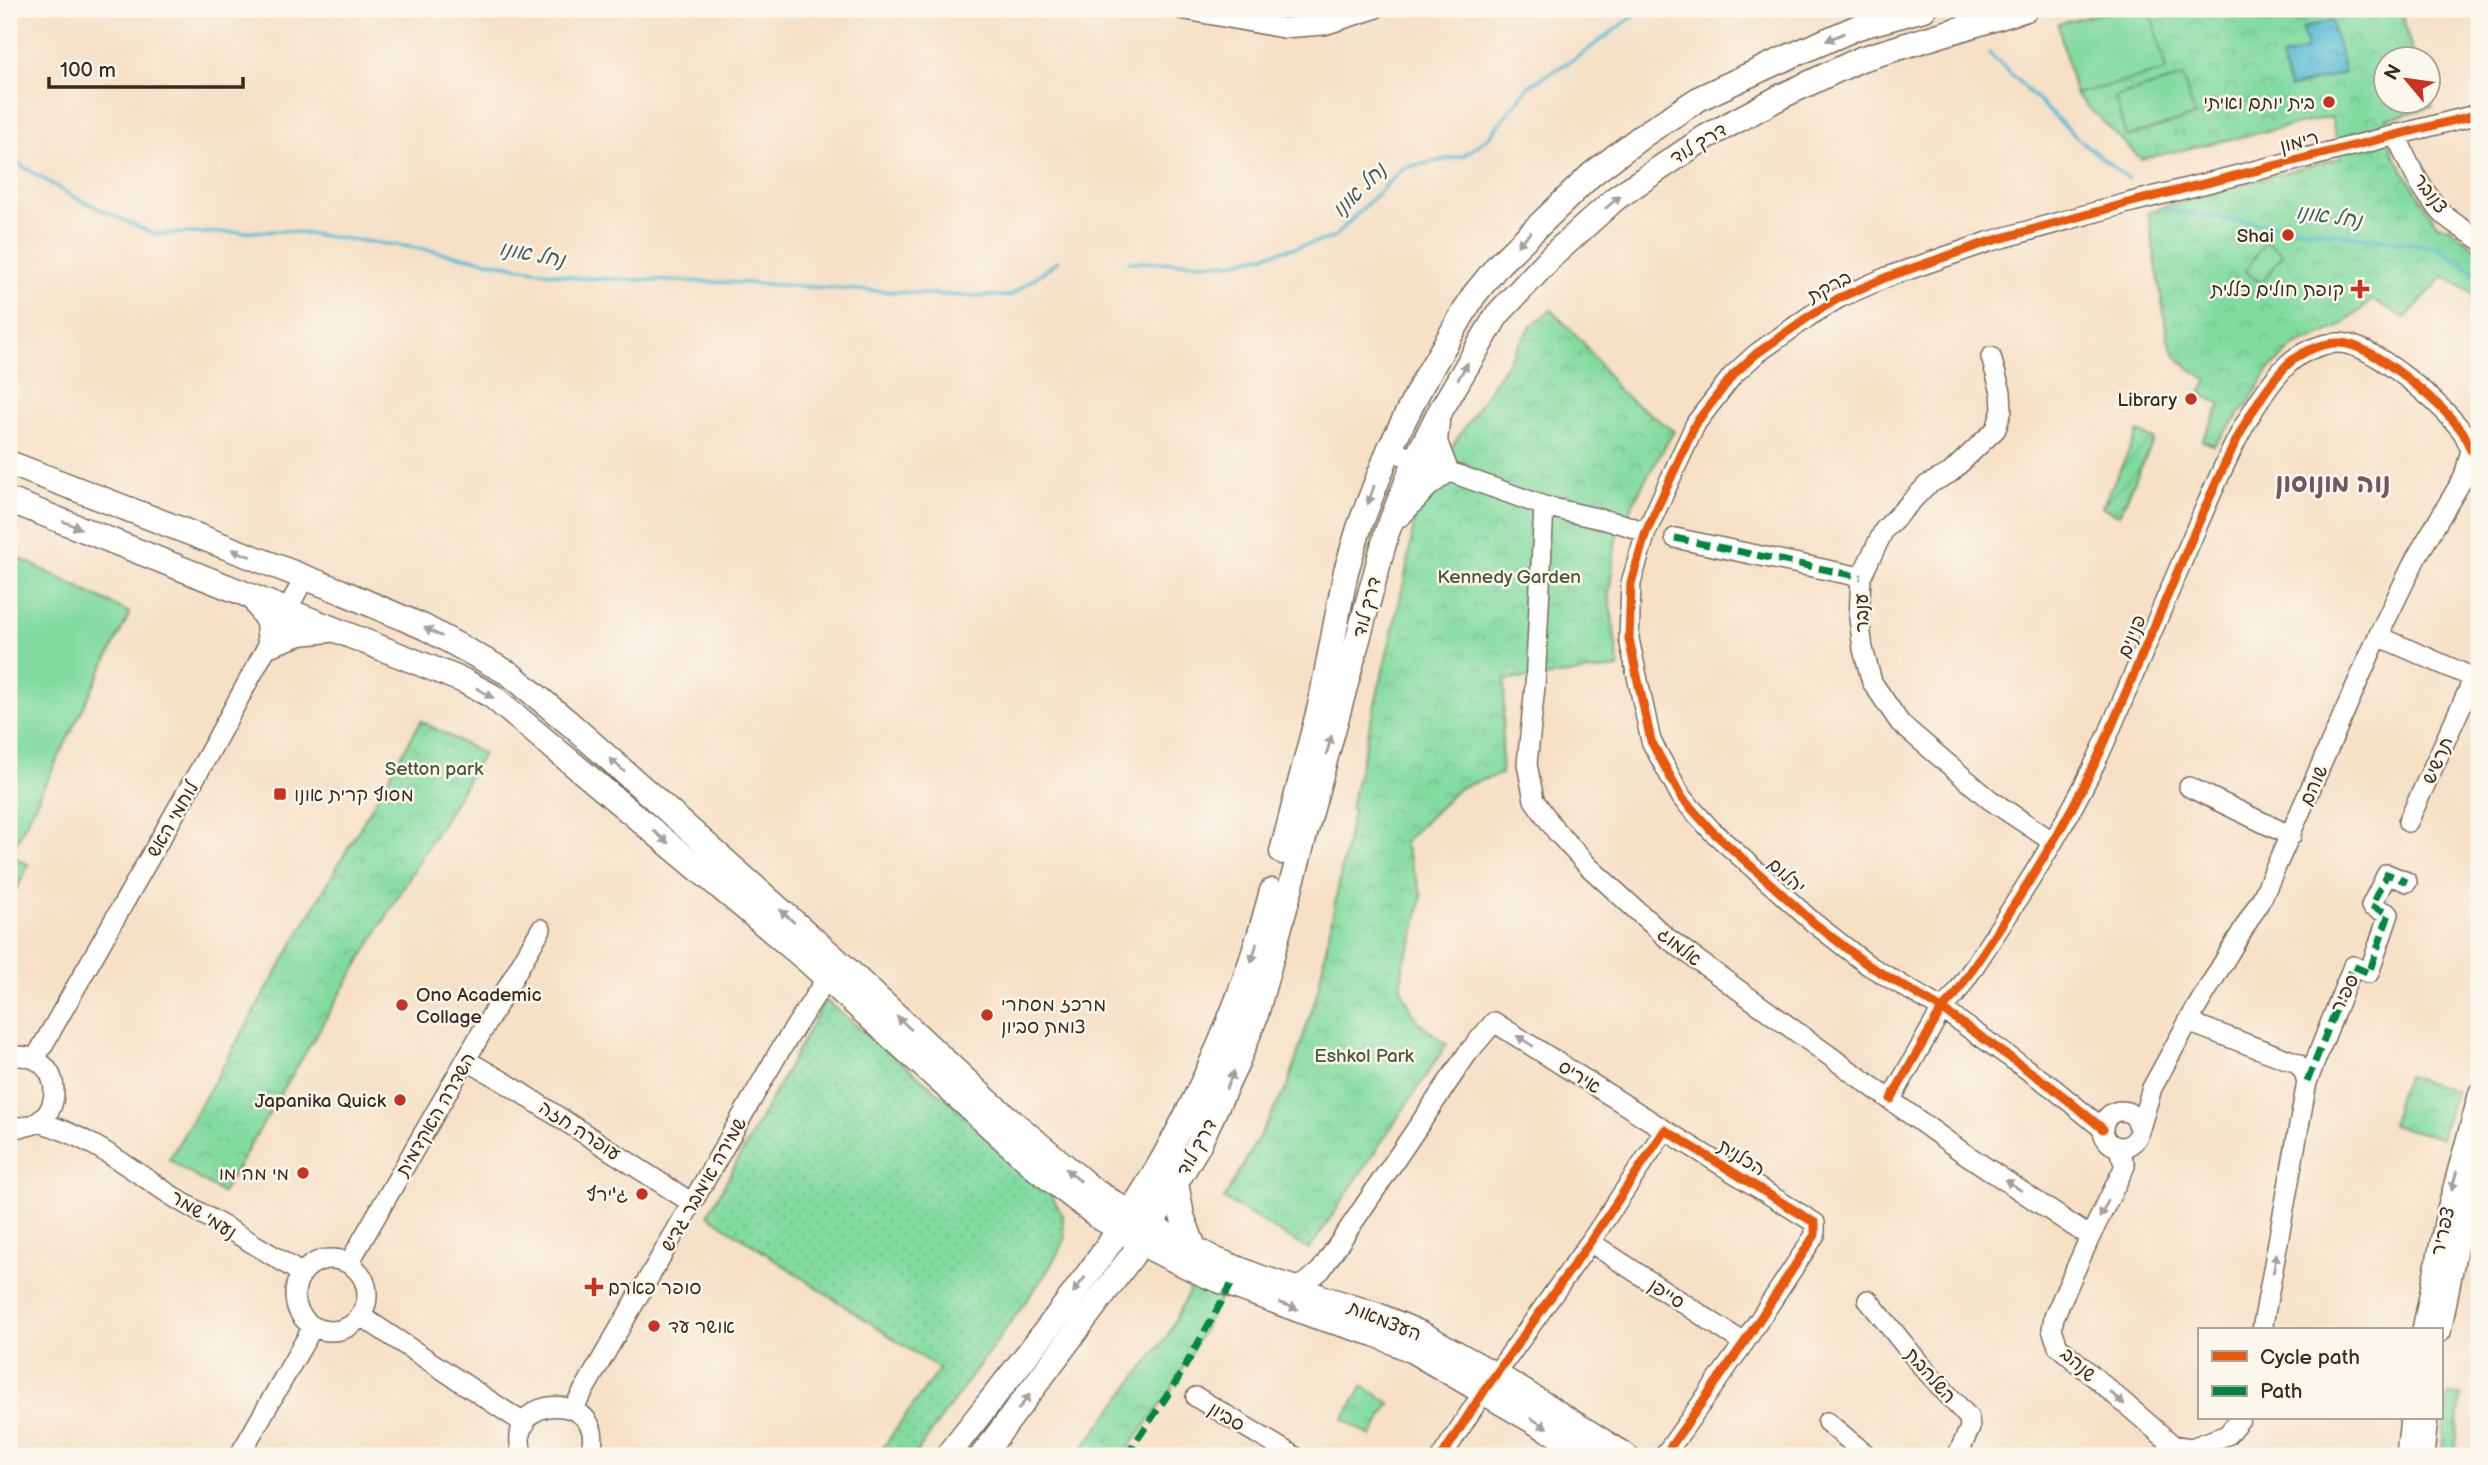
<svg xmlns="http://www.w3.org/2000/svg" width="2488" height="1465" font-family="'Balsamiq Sans','Playpen Sans Hebrew',sans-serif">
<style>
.grass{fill:url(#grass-dots);stroke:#5e825f;stroke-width:2}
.park{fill:url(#park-crowns);stroke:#5e825f;stroke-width:2}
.garden{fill:url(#garden-furrows);stroke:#5e825f;stroke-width:2}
.pitch{fill:#81daa0;stroke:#5e825f;stroke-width:2}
.water{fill:url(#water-ripples);stroke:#48737a;stroke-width:2}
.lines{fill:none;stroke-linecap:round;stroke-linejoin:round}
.stream{stroke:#56bcd5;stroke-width:3.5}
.minor-casing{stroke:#7c6a59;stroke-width:22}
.major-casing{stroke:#7c6a59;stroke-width:27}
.minor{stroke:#fff;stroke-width:19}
.major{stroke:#fff;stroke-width:24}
.quiet{stroke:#00873e;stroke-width:7;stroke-dasharray:14 7;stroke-linecap:butt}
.cycleway-casing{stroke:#fbf7ec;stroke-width:13}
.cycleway{stroke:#e8590c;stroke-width:9}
.oneway{fill:#a79f9a}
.poi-dot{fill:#c8321e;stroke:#fbf7ec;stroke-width:2.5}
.labels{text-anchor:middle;stroke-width:5;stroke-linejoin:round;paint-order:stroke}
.poi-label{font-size:19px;fill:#3b2a1e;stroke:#fbf7ec;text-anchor:end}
.street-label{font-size:19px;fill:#3b2a1e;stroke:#fbf7ec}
.park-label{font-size:19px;fill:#4c563e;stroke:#fbf7ec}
.water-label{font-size:21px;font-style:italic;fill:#445d5e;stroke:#fbf7ec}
.district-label{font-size:26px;font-weight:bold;fill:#705762;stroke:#fbf7ec}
</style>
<defs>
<pattern id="grass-dots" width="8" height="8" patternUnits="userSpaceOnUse" patternTransform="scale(1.75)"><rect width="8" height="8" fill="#81daa0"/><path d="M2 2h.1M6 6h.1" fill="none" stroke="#70bb89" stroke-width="1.8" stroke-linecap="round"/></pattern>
<pattern id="park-crowns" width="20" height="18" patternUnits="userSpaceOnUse" patternTransform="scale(1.75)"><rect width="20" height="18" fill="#81daa0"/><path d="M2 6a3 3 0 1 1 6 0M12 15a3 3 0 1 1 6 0" fill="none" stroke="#70bb89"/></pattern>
<pattern id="garden-furrows" width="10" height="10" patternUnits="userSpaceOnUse" patternTransform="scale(1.75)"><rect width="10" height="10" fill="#81daa0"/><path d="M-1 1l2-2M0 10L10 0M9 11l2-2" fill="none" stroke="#70bb89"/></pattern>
<pattern id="water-ripples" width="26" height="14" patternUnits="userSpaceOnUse" patternTransform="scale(1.75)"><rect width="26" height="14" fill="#56bcd5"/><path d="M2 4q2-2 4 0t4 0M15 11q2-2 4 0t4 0" fill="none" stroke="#4899ac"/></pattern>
</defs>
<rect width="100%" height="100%" fill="#fbf7ec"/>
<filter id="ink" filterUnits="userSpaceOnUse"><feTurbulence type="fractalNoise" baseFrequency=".0143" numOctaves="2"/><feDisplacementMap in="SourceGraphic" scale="14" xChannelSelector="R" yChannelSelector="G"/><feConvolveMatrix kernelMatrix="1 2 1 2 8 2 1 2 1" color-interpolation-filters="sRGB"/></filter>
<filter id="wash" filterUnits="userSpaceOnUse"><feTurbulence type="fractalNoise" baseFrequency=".00686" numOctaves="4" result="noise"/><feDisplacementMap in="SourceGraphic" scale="28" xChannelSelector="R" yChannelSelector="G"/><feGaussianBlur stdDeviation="1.57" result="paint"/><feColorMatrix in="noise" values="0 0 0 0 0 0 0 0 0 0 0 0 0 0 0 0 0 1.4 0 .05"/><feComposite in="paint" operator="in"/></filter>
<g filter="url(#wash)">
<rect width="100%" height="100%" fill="#f6e0c6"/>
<!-- grass -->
<path class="grass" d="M825 1000 1010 1151 1050 1193 1062 1214 1065 1240 1047 1272 914 1456H877L939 1369 708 1215Z"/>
<!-- park -->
<path class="park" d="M2150 9H2401L2414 59 2386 60V102H2428L2429 98 2433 107 2386 119 2393 153 2437 225 2448 227 2479 251V298L2444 276 2405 318 2373 300 2341 326 2293 347 2268 371 2248 404 2214 445 2202 441 2221 405 2200 393 2208 380C2190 370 2175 360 2168 340L2148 212 2235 185 2341 158 2331 117 2141 159 2075 94 2165 71Z
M1551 310 1582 341 1620 392 1674 431 1643 484 1616 538 1609 595 1619 668 1542 677 1505 680 1501 774 1459 788 1404 842 1422 896 1413 939 1403 964 1401 989 1418 1022 1447 1044 1309 1250 1224 1199 1288 1085 1318 990 1353 811 1350 809 1405 578 1418 499 1531 326Z
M421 721 483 754 222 1193 169 1160Z
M2407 1076 2455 1091 2441 1138 2392 1125 2398 1096Z
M1197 1275 1221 1297 1170 1392 1123 1456H1077L1168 1335Z
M1363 1386 1390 1403 1371 1436 1343 1419Z
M2448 1395H2461L2455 1453 2462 1456H2441Z"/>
<!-- garden -->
<path class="garden" d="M2138 432 2154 439 2119 515 2102 507Z"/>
<!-- pitch -->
<path class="pitch" d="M2120 9H2150L2166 71 2075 94 2058 24Z
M2183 77 2195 116 2126 137 2115 97Z
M2266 242 2283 254 2262 283 2245 271Z
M9 553 130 613 10 855 29 865 9 903Z"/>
<!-- water -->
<path class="water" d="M2331 20 2345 73 2289 88 2281 57 2307 50 2302 29Z"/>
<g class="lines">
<!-- stream -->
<path class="stream" d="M1989 53 2076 137 2129 179
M9 158 70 195 154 234 287 231 417 248 578 278 746 283 963 296H1010L1058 261
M2166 209 2177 212 2437 247 2479 275
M1129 262 1232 263 1333 238 1403 168 1463 156 1489 137 1530 85 1579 56 1643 9"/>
</g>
</g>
<g filter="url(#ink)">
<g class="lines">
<!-- minor casing -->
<g class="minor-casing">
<path id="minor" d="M1181 9 1283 28 1324 25 1374 9
M2397 134C2405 161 2423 192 2442 213 2452 223 2467 231 2479 239
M1991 357 2001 392 2002 410 1996 429 1950 473 1927 485 1884 530 1861 577 1859 618 1863 649 1872 682 1900 723 1989 799 2053 842
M1389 450 1544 506 1622 524 1646 532
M1544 506 1535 686 1527 764 1534 800 1556 831 1589 867 1667 938 1958 1149 2090 1237
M1675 538 1861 577
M2378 636 2474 678 2408 822
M2189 787 2291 836
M2188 1022 2297 1063 2304 1072 2307 1082 2262 1330
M9 1057C69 1046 69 1137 9 1126
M35 1059 208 755 305 577
M466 1060 506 1083 692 1203
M2307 1082 2353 966 2369 973 2389 914 2371 906 2387 874 2407 882
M1891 1099 1942 1009 1956 994C2009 913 2064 833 2104 744 2135 673 2165 602 2195 531 2218 479 2247 406 2287 365 2299 353 2322 342 2340 343 2375 345 2440 403 2462 431 2466 437 2468 444 2471 450
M2103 1129a18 18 0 1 1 36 0a18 18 0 1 1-36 0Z
M38 1122C92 1136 135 1173 182 1202 222 1226 263 1248 302 1274
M2103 1129 2053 1088 1942 1009 1868 965 1814 923 1712 831 1682 798 1651 741 1629 639 1631 583 1646 532 1696 423 1733 375 1756 354 1811 315 1839 298 1887 277 1988 242 2128 203 2479 114
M2138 1135 2152 1088 2188 1022 2263 896 2378 636 2416 558 2464 477 2472 446 2477 441
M2118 1147 2125 1166 2090 1237 2054 1317 2052 1329 2058 1346 2173 1445 2191 1448 2227 1435 2241 1418
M1590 1242 1744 1343
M295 1295a36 36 0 1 1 72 0a36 36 0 1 1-72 0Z
M349 1263 541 929
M1294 1288 1307 1282 1321 1270 1467 1054 1494 1022 1665 1130
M1868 1300 1920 1364 1969 1418 1970 1428 1957 1456
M361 1316 525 1424
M2422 1330 2446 1213 2479 1092
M2441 1332 2465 1208 2479 1154
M1196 1397 1294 1456
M573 1409 779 1052 833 968
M1827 1422 1868 1456
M239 1456 313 1327
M523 1456C500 1388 614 1392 589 1456
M1442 1456 1484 1391 1590 1242 1665 1130 1815 1223V1235L1744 1343 1664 1456
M2406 1456 2410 1418
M2424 1456 2428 1418"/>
</g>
<!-- major casing -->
<g class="major-casing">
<path id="major" d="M9 463 340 591 424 627 510 674 569 723 838 961 989 1102 1092 1189 1150 1226 1216 1260 1259 1277 1377 1315 1422 1334 1508 1382 1626 1456
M9 500 464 681 492 696 809 962 1038 1170 1099 1217 1152 1249 1205 1275 1315 1316 1375 1334 1411 1350 1593 1456
M1400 514 1427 485 1446 471 1435 442 1437 422
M253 597 268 622 270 644 300 633 329 630
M1282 852 1320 706 1346 571 1360 525 1389 450 1422 384 1474 295 1499 264 1592 174 1645 134 1700 98 1777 62 1858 27 1924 9
M1176 1183 1182 1216 1195 1250
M947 1456C1001 1387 1058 1318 1108 1246 1183 1138 1239 1018 1272 891
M982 1456 1132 1256 1198 1146 1236 1065 1255 1018 1387 532 1416 459 1438 415 1497 315 1553 255 1616 198 1706 137 1784 95 1861 59 2026 9"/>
</g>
<!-- minor -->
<use href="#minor" class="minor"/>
<!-- major -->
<use href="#major" class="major"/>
<!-- quiet -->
<path class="quiet" d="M1675 538 1861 577
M2307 1082 2353 966 2369 973 2389 914 2371 906 2387 874 2407 882
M1126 1456 1175 1384 1231 1285"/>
<!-- cycleway casing -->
<g class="cycleway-casing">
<path id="cycleway" d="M1891 1099 1942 1009 1956 994C2009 913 2064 833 2104 744 2135 673 2165 602 2195 531 2218 479 2247 406 2287 365 2299 353 2322 342 2340 343 2375 345 2440 403 2462 431 2466 437 2468 444 2471 450
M2103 1129 2053 1088 1942 1009 1868 965 1814 923 1712 831 1682 798 1651 741 1629 639 1631 583 1646 532 1696 423 1733 375 1756 354 1811 315 1839 298 1887 277 1988 242 2128 203 2479 114
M1442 1456 1484 1391 1590 1242 1665 1130 1815 1223V1235L1744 1343 1664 1456"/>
</g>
<!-- cycleway -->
<use href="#cycleway" class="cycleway"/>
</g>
<!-- one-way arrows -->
<defs><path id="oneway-solid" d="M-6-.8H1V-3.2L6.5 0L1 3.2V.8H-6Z" transform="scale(1.75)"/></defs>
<g class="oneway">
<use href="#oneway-solid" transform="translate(1835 37) rotate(157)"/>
<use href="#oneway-solid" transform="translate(1613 202) rotate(-40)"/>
<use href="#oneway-solid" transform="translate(1524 239) rotate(135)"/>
<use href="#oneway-solid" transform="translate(1463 371) rotate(-60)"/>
<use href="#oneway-solid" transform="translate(1371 495) rotate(109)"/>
<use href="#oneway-solid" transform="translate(72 525) rotate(22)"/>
<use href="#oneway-solid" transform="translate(241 553) rotate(-159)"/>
<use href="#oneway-solid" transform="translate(433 632) rotate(-153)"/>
<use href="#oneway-solid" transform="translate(485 693) rotate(30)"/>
<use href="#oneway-solid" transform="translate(1329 745) rotate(-75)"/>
<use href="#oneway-solid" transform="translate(617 765) rotate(-138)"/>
<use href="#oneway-solid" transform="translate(661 837) rotate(40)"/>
<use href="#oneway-solid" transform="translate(787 916) rotate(-138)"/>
<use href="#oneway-solid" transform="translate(1254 953) rotate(106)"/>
<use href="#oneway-solid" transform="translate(904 1023) rotate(-137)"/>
<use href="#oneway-solid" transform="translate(1525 1041) rotate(-148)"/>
<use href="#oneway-solid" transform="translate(1230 1080) rotate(-66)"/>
<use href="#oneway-solid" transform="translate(1073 1175) rotate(-141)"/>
<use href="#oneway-solid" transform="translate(2454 1181) rotate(105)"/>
<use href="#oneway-solid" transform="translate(2013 1185) rotate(-146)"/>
<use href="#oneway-solid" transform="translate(2104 1209) rotate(117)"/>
<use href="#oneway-solid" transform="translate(2275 1263) rotate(-80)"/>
<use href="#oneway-solid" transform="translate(1079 1285) rotate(127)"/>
<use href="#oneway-solid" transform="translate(1289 1306) rotate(20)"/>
<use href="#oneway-solid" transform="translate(2117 1398) rotate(41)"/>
<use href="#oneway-solid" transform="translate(1024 1402) rotate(-53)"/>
<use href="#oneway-solid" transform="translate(1539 1423) rotate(30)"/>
</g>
</g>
<!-- markers -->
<g class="poi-dot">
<circle cx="2329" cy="102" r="7"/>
<circle cx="2288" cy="235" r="7"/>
<path d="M2356.5 278.5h7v7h7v7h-7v7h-7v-7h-7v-7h7z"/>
<circle cx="2191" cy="399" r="7"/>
<rect x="273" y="787" width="14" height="14" rx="3.5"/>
<circle cx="402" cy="1005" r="7"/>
<circle cx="987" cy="1015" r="7"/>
<circle cx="400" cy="1100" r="7"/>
<circle cx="303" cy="1173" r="7"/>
<circle cx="642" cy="1194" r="7"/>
<path d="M590.5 1276.5h7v7h7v7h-7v7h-7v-7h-7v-7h7z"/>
<circle cx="654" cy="1326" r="7"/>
</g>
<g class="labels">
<!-- poi labels -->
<g class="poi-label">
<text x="2315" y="109">בית יותם ואיתי</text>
<text x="2274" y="242">Shai</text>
<text x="2344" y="296">קופת חולים כללית</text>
<text x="2177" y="406">Library</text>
<text x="294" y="801" text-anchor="start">מסוף קרית אונו</text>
<text x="416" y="1001" text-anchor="start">Ono Academic<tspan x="416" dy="22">Collage</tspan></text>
<text x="1001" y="1011" text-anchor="start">מרכז מסחרי<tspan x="1001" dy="22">צומת סביון</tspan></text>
<text x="386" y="1107">Japanika Quick</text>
<text x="289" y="1180">מי מה מו</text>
<text x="628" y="1201">ג'ירף</text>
<text x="608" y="1294" text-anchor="start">סופר פארם</text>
<text x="668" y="1333" text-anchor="start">אושר עד</text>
</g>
<!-- street labels -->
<g class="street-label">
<text transform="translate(2299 141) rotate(-14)" y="7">רימון</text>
<text transform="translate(1698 143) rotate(-31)" y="7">דרך לוד</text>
<text transform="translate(2431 193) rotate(54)" y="7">צנובר</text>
<text transform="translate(1829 286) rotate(-28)" y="7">ברקת</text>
<text transform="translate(1366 607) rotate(-75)" y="7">דרך לוד</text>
<text transform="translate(1861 613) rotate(-91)" y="7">ענבר</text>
<text transform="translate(2131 636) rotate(-67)" y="7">פנינים</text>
<text transform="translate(2437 760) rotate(-66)" y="7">תרשיש</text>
<text transform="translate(2313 785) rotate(-66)" y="7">שוהם</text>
<text transform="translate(172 819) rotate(-60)" y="7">לוחמי האש</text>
<text transform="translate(1787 875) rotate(42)" y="7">יהלום</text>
<text transform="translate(1680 946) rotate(38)" y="7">אלמוג</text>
<text transform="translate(2344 993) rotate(-64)" y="7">ספיר</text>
<text transform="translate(1580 1076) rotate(32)" y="7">איריס</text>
<text transform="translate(435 1114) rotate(-60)" y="7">השדרה האקדמית</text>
<text transform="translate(580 1130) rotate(33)" y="7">עופרה חזה</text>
<text transform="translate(1196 1147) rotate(-61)" y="7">דרך לוד</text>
<text transform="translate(1742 1157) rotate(32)" y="7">הכלנית</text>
<text transform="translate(703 1184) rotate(-60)" y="7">שמירה אימבר גדיש</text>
<text transform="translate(204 1214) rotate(32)" y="7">נעמי שמר</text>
<text transform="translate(2442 1231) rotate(-77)" y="7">צפריר</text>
<text transform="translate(1667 1293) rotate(33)" y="7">סייפן</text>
<text transform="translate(1385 1320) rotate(22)" y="7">העצמאות</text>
<text transform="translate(2079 1364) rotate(43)" y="7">שנהב</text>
<text transform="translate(1931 1375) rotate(49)" y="7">השלהבת</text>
<text transform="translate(1227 1416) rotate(31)" y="7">סביון</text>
</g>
<!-- park labels -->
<g class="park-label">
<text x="1509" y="583">Kennedy Garden</text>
<text x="434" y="775">Setton park</text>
<text x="1364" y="1062">Eshkol Park</text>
</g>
<!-- water labels -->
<g class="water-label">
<text transform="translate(1359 190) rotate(-45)" y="7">נחל אונו</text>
<text transform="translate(2329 216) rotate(8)" y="7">נחל אונו</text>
<text transform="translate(532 254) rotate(11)" y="7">נחל אונו</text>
</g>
<!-- district labels -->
<g class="district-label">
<text x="2333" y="492">נוה מונוסון</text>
</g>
</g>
<!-- margin -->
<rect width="2488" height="1465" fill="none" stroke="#fbf7ec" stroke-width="35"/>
<!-- legend -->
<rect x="2198" y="1328" width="245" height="91" fill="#fbf7ec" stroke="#aea59a" stroke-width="2"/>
<rect x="2212" y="1351" width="35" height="10" fill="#e8590c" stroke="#aea59a" stroke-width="2"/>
<text x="2260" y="1364" font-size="21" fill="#3b2a1e">Cycle path</text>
<rect x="2212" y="1386" width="35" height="10" fill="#00873e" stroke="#aea59a" stroke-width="2"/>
<text x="2260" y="1398" font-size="21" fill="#3b2a1e">Path</text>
<!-- north arrow -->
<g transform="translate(2407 80) rotate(299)"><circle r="33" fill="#fbf7ec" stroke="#aea59a" stroke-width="2"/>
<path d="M0-5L12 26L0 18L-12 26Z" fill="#c8321e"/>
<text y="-10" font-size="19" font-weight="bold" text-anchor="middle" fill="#3b2a1e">N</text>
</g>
<!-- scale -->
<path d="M49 77v10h194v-10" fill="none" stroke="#3b2a1e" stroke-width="3.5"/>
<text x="60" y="77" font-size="21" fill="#3b2a1e" stroke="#fbf7ec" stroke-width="5" paint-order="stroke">100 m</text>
</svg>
